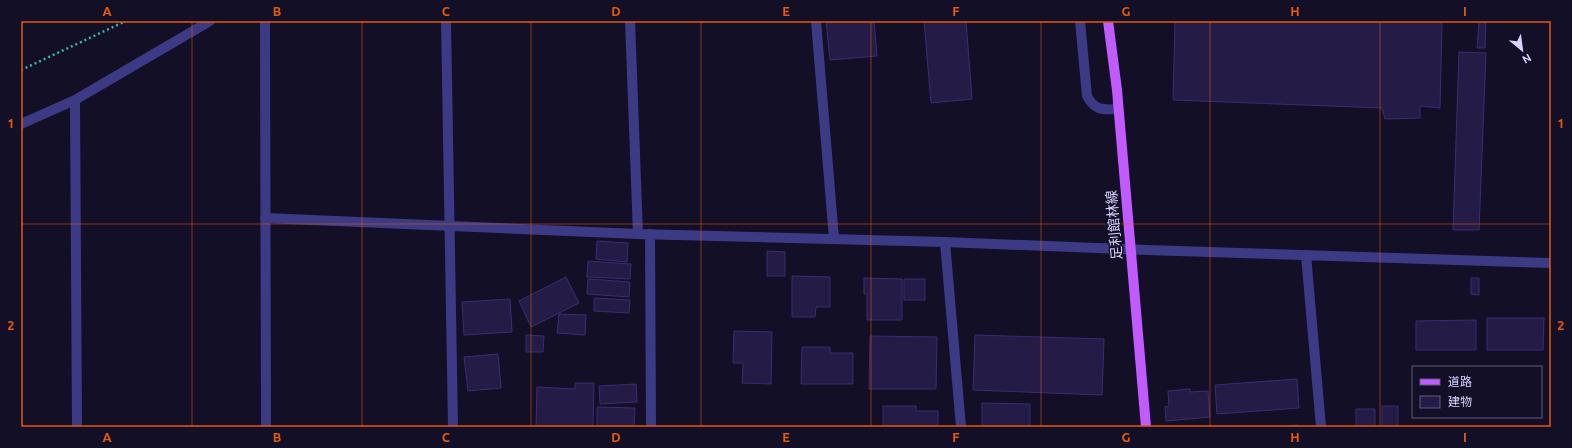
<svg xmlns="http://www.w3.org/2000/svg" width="1572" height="448" font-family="Ubuntu,'Noto Sans JP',sans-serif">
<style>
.building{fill:#241b47;stroke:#3b2d73}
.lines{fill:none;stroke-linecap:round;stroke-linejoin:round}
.path{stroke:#2fb8b0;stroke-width:2.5;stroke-dasharray:2 3;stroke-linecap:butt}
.minor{stroke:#3d3a85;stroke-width:10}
.major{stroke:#c25bff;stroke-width:10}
.grid{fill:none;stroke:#e8590c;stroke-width:1;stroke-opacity:0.55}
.labels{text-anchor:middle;stroke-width:3;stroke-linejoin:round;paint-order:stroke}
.street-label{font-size:14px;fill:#d9d4ff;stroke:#130f26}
.neatline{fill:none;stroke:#e8590c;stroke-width:1.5}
.grid-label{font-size:13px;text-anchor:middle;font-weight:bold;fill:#e8590c}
</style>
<rect width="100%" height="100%" fill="#130f26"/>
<!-- building -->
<path class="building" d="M826 21H874L877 56 830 60Z
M924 21H966L972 99 931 103Z
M1175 21H1442L1440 108 1420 106V118L1385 119 1382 108 1173 100Z
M1479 21H1486L1485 48H1477Z
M1459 52 1486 53 1479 230H1453Z
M597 241 628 243 627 262 596 259Z
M767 251 785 252V276H767Z
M588 261 631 264 630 279 587 277Z
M792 276 830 277V307H816L815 317H792Z
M566 277 579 303 531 327 519 301Z
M864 278 902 279V320H867V294H864Z
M1471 278H1479V295L1471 294Z
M588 279 630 282 629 297 587 294Z
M904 279H925V300H904Z
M594 298 630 300 629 313 594 311Z
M510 299 512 332 464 335 462 302Z
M559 314 586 315 585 335 557 333Z
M1487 318H1544L1543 350H1487Z
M1476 320V350H1416V321Z
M734 331 772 332 771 384 742 383 743 363H733Z
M526 335 544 336 543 352H526Z
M975 335 1104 339 1102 395 973 390Z
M870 336 937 337 936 389H869Z
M802 347H830V353H853V384H801Z
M498 354 501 388 468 391 464 357Z
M1297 379 1299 408 1217 414 1215 385Z
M575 383H594L593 427H536L537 387 575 389Z
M636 384 637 402 600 404 599 386Z
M1190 389V392L1208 391 1210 417 1166 421 1165 407 1169 406 1168 391Z
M982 403 1030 404V427H982Z
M883 406H916V411H938V427H883Z
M1382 406H1398V427H1382Z
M597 407 635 408 634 427H597Z
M1356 409H1375V427H1356Z
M1297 425 1298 427H1271L1290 426Z"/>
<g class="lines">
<!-- path -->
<path class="path" d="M21 70 126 21"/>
<!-- minor -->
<path class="minor" d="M265 21 266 427
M446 21 453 427
M630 21 638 234
M816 21 834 239
M1080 21 1087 96C1095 111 1103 110 1118 109
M75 100 77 427
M21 124 75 100 210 21
M265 218 638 234 945 242 1147 250 1551 263
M650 234 651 427
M945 242 961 427
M1306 255 1321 427"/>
<!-- major -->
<path class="major" d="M1108 21 1117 90 1146 427"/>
</g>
<!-- grid -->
<path class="grid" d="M192 21V427M362 21V427M531 21V427M701 21V427M871 21V427M1041 21V427M1210 21V427M1380 21V427M21 224H1551"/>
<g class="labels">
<!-- street labels -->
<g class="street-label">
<text transform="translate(1114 225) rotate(-95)" y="5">足利館林線</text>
</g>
</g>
<!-- border -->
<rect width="1572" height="448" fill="none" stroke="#130f26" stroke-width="44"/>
<!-- legend -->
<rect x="1412" y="366" width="130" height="52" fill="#130f26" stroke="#625e7d"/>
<rect x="1420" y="379" width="20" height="6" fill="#c25bff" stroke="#625e7d"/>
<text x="1448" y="386" font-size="12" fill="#d9d4ff">道路</text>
<rect x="1420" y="396" width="20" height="12" fill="#241b47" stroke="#625e7d"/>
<text x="1448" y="406" font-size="12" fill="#d9d4ff">建物</text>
<!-- north arrow -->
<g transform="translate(1522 50) rotate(151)" stroke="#130f26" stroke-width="3" paint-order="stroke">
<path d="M0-3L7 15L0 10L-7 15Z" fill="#d9d4ff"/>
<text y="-6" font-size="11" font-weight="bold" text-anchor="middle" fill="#d9d4ff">N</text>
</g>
<rect x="22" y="22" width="1528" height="404" class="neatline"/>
<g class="grid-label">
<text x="107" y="16">A</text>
<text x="277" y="16">B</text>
<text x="446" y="16">C</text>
<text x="616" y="16">D</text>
<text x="786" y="16">E</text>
<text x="956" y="16">F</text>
<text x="1126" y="16">G</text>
<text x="1295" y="16">H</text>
<text x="1465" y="16">I</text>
<text x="11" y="128">1</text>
<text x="1561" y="128">1</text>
<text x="11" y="330">2</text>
<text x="1561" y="330">2</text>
<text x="107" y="442">A</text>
<text x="277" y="442">B</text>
<text x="446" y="442">C</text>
<text x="616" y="442">D</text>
<text x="786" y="442">E</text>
<text x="956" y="442">F</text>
<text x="1126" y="442">G</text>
<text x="1295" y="442">H</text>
<text x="1465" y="442">I</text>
</g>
</svg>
